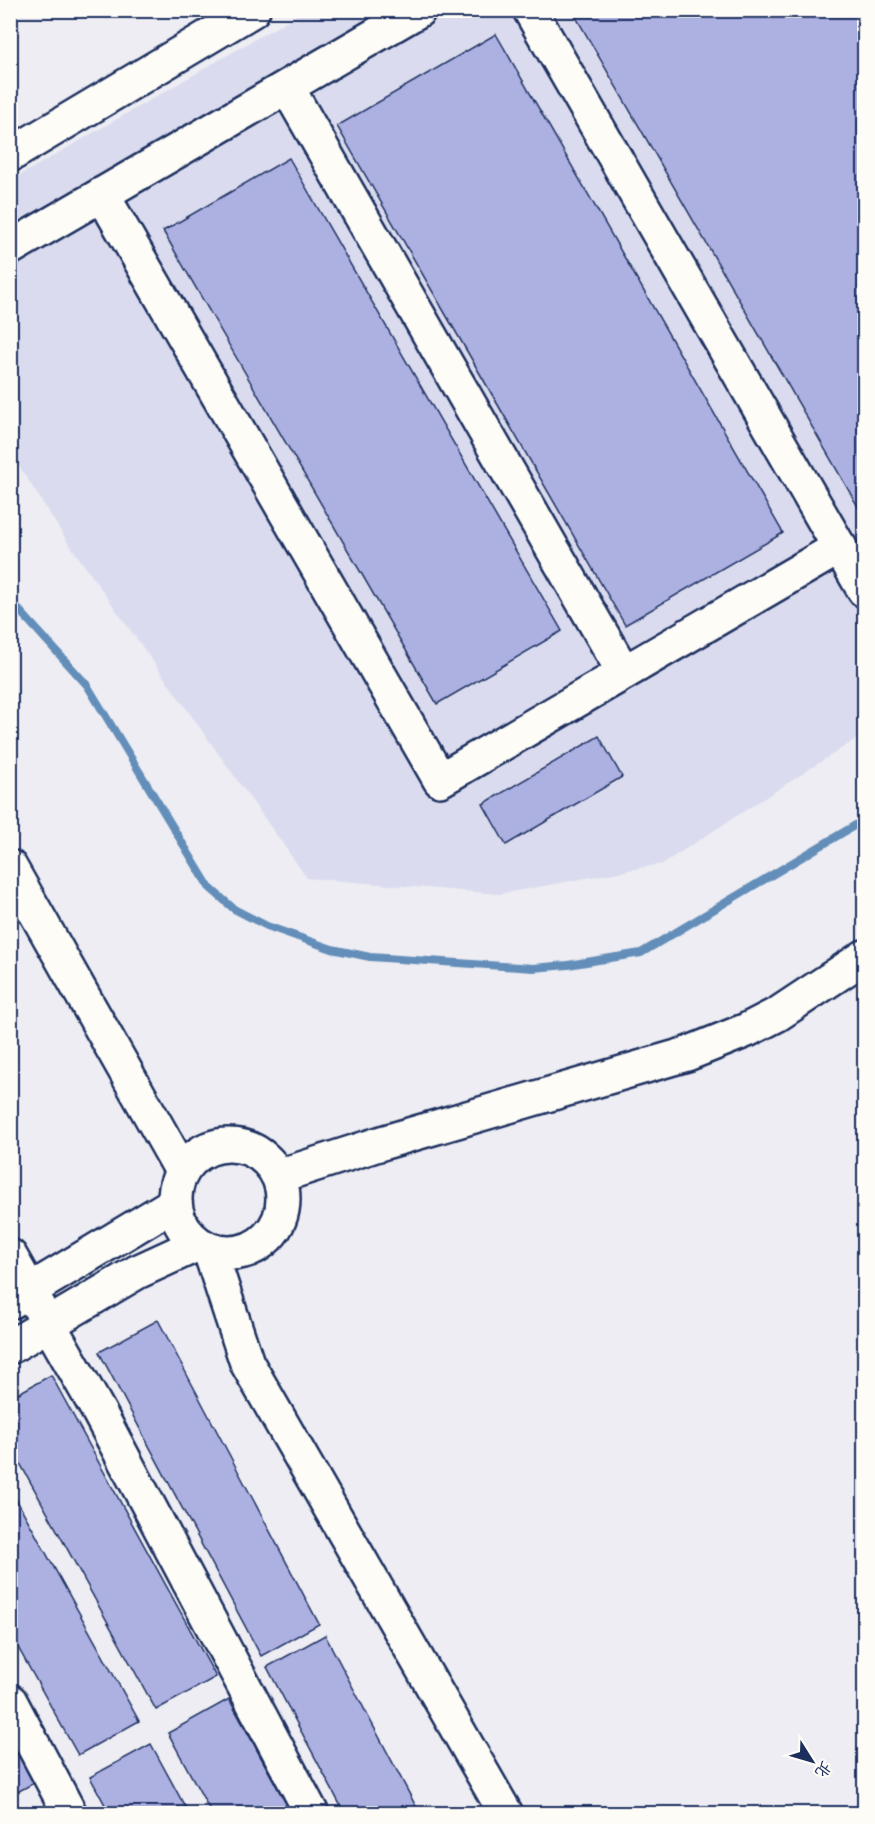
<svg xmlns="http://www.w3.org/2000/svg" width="875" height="1824" font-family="Mali,'LXGW WenKai TC',sans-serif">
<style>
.built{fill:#dadbee}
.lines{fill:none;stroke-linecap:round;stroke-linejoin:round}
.stream{stroke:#648eb9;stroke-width:8}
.building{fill:#acb1e2;stroke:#1b2f5e;stroke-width:1.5}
.minor-casing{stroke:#1b2f5e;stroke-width:38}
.minor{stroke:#fdfcf7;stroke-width:33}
</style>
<rect width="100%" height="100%" fill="#ededf3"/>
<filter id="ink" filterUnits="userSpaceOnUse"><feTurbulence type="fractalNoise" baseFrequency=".0167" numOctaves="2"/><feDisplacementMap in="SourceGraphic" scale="12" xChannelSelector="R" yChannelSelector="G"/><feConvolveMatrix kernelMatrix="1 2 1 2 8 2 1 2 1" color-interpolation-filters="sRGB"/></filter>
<g filter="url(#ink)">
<!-- built -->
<path class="built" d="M304 11H864V734L662 864 499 894 307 878 67 541 11 453 10 181Z"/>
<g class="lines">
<!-- stream -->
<path class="stream" d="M10 600 87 685 209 887 234 909 267 926 332 949 370 957 533 968 568 965 641 953 864 820"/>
</g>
<!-- building -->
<path class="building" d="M572 10H858L864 22V517Z
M496 34 783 533 625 625 337 126Z
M289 158 562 631 437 704 163 231Z
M599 736 622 777 506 845 483 804Z
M158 1320 319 1624 261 1656 99 1352Z
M51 1375 216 1677 156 1710 10 1445V1398Z
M10 1488 139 1721 78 1755 10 1633Z
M325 1635 420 1814H345L267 1667Z
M229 1699 292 1814H212L168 1733Z
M10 1740 34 1783 10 1796Z
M151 1744 189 1814H110L90 1777Z
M46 1805 51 1814H31Z"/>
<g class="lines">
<!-- minor casing -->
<g class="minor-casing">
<path id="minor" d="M530 10 864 590
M287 87 624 673
M10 155 253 10
M102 194 440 780 840 547
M10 248 419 10
M10 867 182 1171
M175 1199a54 54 0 1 1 108 0a54 54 0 1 1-108 0Z
M279 1176 385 1142 687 1054 747 1030 778 1014 864 957
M210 1251 247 1363 506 1814
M10 1256 99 1412 312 1814
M12 1301 175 1203
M10 1347 137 1272 198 1244
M10 1701 70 1814"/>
</g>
<!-- minor -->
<use href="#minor" class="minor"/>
</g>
</g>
<!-- margin -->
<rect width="875" height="1824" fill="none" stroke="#fdfcf7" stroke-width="36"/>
<rect x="18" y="18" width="839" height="1788" fill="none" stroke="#1b2f5e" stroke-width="2" filter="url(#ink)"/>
<!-- north arrow -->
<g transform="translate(812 1761) rotate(127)" stroke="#fdfcf7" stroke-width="4.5" paint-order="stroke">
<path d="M0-4.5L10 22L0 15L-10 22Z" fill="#1b2f5e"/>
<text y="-9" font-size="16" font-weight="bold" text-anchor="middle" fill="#1b2f5e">北</text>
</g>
</svg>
